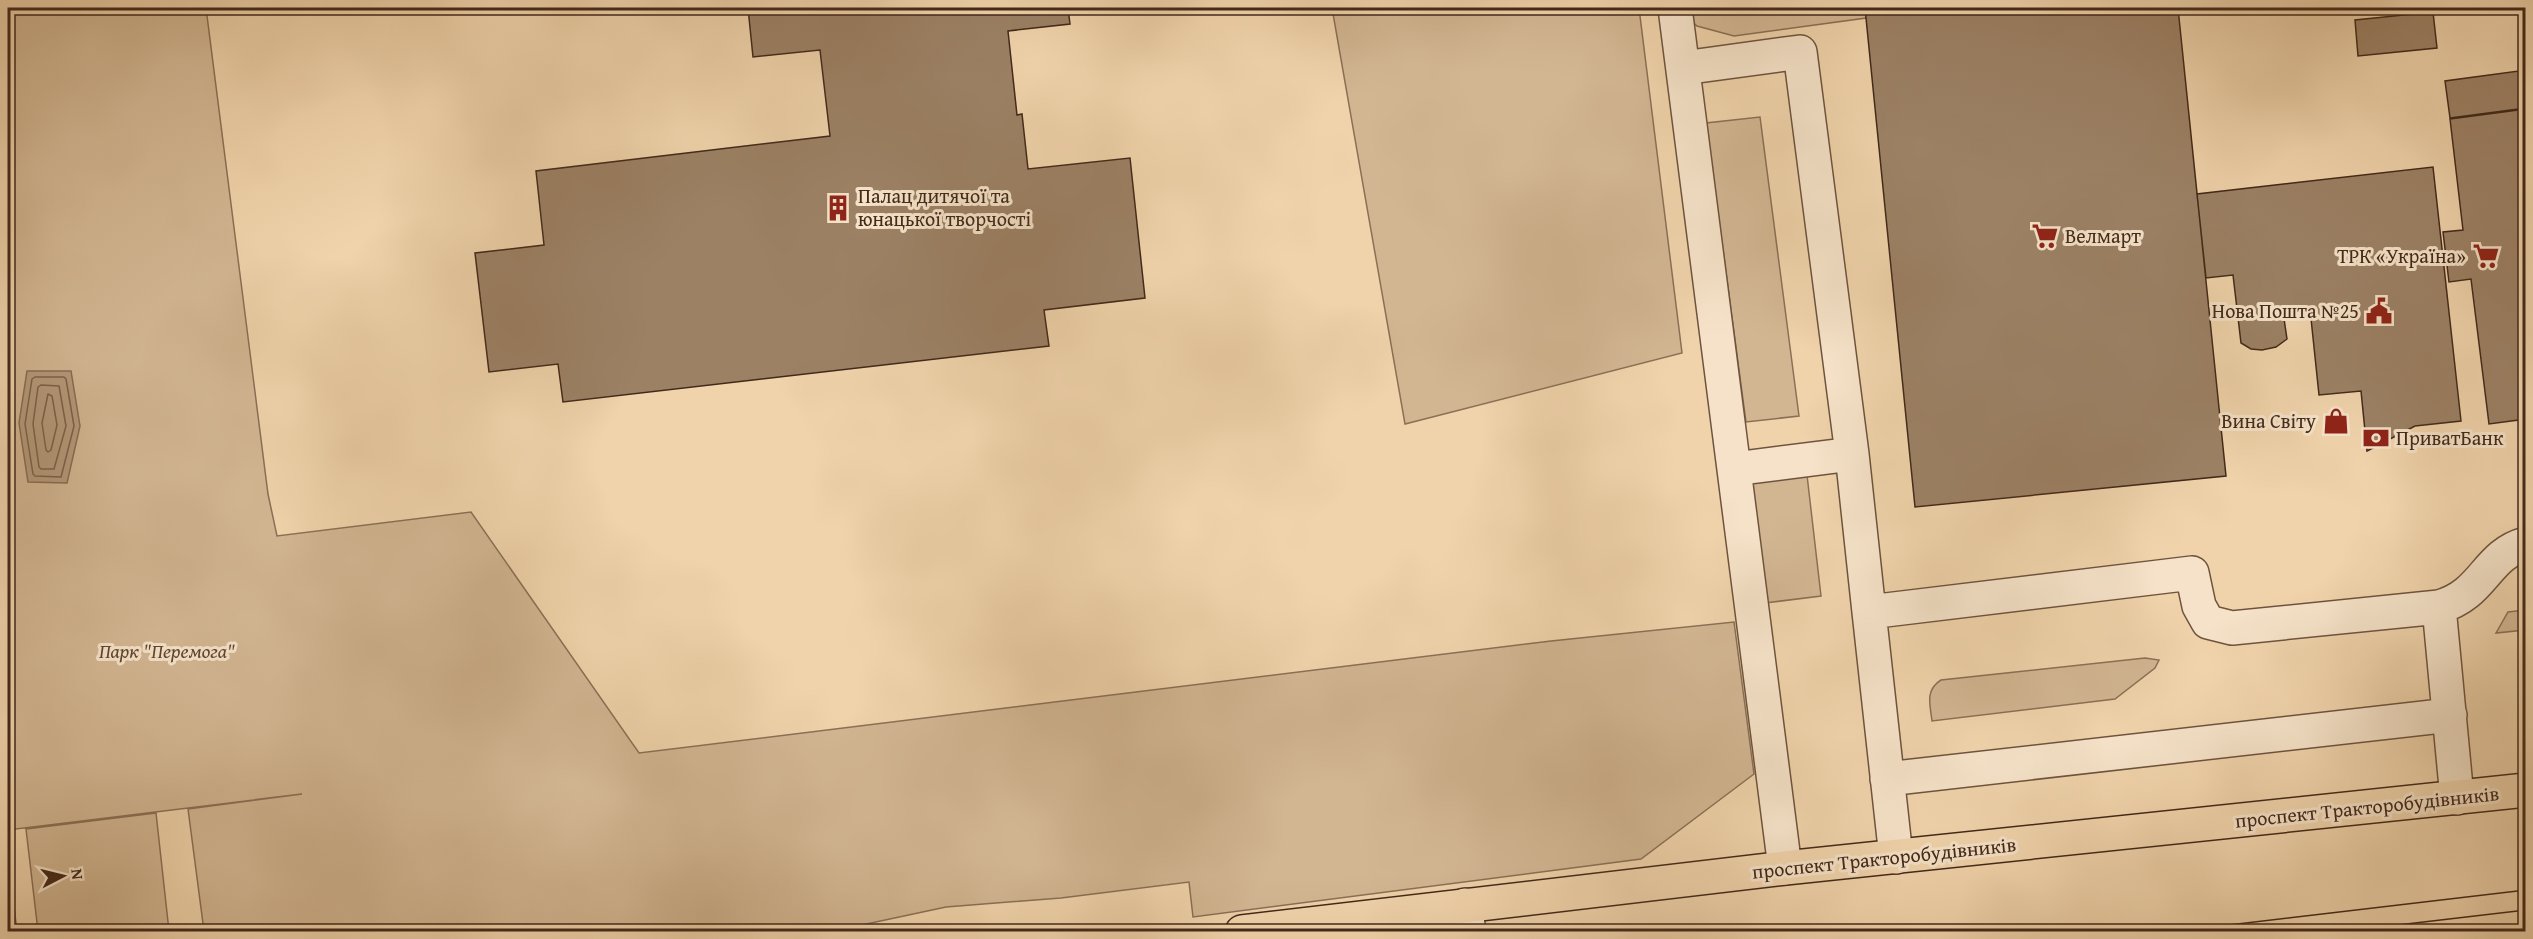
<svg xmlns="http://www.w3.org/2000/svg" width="2533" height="939" font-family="'Gentium Book Plus',serif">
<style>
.green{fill:#d2b692;stroke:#8a7056;stroke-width:1.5}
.water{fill:#b5997a;stroke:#876c54;stroke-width:1.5}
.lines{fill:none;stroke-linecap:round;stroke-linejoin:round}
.shore{stroke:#7c614a;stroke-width:1.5}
.building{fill:#9c8165;stroke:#42291a;stroke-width:1.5}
.minor-casing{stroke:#6e543e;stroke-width:36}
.major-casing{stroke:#42291a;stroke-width:36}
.minor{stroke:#f5e2c8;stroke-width:33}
.major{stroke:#f0d3ab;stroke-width:33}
.tram{stroke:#42291a;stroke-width:1.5}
.labels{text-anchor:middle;stroke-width:6;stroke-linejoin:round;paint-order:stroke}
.poi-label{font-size:20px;fill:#42291a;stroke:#f5e2c8;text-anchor:start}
.park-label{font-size:20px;font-style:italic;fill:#5f4532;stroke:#f5e2c8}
.street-label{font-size:20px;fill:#42291a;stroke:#f5e2c8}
</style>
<rect width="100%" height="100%" fill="#f0d3ab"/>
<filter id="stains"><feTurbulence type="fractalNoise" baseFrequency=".00333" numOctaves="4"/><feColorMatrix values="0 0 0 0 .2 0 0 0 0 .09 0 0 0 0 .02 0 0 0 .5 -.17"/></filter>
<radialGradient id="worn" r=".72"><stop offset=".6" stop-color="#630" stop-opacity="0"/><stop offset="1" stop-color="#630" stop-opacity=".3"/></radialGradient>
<!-- green -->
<path class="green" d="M8 8H206L268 494 277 536 471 512 639 753 1551 641 1734 622 1754 774 1641 859 1193 917 1189 882 1061 898 946 907 829 932 204 931 188 809 302 794 8 830Z
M1332 8H1639L1682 353 1405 424Z
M1683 8H1865L1866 18 1734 36 1697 26 1683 13Z
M1760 117 1799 416 1746 422 1706 123Z
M1807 475 1821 596 1765 603 1751 482Z
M2525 610V630L2496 633 2508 612Z
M2145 658 2159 660 2155 668 2115 699 1932 721C1930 704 1925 690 1941 680Z
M156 813 169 931H38L26 829Z
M8 857 17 931H8Z"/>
<!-- water -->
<path class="water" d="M27 371H71L80 426 67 483 28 482 19 423Z"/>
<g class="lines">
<!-- shore -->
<path class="shore" d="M35 377H64L66 379 74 426 61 477 35 476 33 474 25 424 32 379Z
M41 385 59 386 66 426 54 469H41L39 467 33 424 38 387Z
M48 394 52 396 57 425 51 450 48 452 46 450 42 423Z"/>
</g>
<!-- building -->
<path class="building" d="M748 8H1068L1070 24 1008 31 1017 115 1022 114 1028 169 1130 158 1145 298 1044 310 1049 346 563 402 558 364 489 372 475 253 544 245 536 171 830 136 820 50 753 57Z
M1865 8H2178L2226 476 1915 507Z
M2433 12 2437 48 2358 56 2355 20Z
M2526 70V108L2450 118 2445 81Z
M2526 109V419L2489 424 2471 279 2449 282 2443 232 2463 230 2450 119Z
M2433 167 2461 421 2415 426 2367 451 2361 391 2319 395 2310 309 2283 312 2287 339 2276 347 2262 350 2251 349 2241 343 2233 275 2206 278 2197 194Z"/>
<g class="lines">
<!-- minor casing -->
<g class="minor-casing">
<path id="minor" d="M1675 8 1785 868
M1683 68 1800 52 1852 454 1869 612 2192 573 2199 606 2208 622 2232 628 2439 607
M1734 469 1852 454
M1869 612 1896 857
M1887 779 2450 715
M2457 798 2439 607C2485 594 2485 555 2526 544
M1465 905 1469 932"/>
</g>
<!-- major casing -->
<g class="major-casing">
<path id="major" d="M1242 932 1785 868 2526 790"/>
</g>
<!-- minor -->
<use href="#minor" class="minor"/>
<!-- major -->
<use href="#major" class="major"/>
<!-- tram -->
<path class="tram" d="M2170 932 2526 890
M2338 932 2526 910"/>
</g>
<!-- icons -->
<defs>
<g id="building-bare" transform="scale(2.07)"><path d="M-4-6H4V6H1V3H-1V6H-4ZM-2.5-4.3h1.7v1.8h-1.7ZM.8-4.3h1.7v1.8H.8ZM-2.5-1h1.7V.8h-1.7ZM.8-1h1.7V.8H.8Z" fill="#8f2418" stroke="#f5e2c8" stroke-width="2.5" paint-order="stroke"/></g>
<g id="supermarket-bare" transform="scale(2.07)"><path d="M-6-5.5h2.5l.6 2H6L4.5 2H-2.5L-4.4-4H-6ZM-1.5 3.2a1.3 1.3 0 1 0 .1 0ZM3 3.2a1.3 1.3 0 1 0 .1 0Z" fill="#8f2418" stroke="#f5e2c8" stroke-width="2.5" paint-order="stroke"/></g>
<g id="civic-bare" transform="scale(2.07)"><path d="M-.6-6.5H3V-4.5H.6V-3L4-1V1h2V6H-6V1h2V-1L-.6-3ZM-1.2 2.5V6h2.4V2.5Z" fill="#8f2418" stroke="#f5e2c8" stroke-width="2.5" paint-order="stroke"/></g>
<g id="shop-bare" transform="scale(2.07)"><path d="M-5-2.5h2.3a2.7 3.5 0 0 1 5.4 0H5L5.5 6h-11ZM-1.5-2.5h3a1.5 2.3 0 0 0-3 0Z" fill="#8f2418" stroke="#f5e2c8" stroke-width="2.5" paint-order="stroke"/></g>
<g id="bank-bare" transform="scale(2.07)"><path d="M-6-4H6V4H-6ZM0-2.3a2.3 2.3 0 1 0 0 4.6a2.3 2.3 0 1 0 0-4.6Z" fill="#8f2418" stroke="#f5e2c8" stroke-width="2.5" paint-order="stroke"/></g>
</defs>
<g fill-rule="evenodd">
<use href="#building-bare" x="838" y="208"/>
<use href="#supermarket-bare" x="2045" y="236"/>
<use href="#supermarket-bare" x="2486" y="256"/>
<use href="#civic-bare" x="2379" y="311"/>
<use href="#shop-bare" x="2336" y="421"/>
<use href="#bank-bare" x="2376" y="438"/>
</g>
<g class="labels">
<!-- poi labels -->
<g class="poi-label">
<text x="858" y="203">Палац дитячої та<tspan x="858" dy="23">юнацької творчості</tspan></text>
<text x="2065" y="243">Велмарт</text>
<text x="2466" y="263" text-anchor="end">ТРК «Україна»</text>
<text x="2359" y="318" text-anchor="end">Нова Пошта №25</text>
<text x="2316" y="428" text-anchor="end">Вина Світу</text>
<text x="2396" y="445">ПриватБанк</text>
</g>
<!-- park labels -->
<g class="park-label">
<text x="167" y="658">Парк "Перемога"</text>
</g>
<!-- street labels -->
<g class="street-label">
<text transform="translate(2367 807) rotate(-6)" y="7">проспект Тракторобудівників</text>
<text transform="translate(1884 858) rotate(-6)" y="7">проспект Тракторобудівників</text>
</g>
</g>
<!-- margin -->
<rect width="2533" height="939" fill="none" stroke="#f0d3ab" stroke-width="30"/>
<rect x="9" y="9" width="2515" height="921" fill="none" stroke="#42291a" stroke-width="3"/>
<rect x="15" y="15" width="2503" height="909" fill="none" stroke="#42291a" stroke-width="1.5"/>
<!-- north arrow -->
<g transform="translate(63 876) rotate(83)" stroke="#f5e2c8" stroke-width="4.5" paint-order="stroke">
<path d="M0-4.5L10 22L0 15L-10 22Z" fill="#42291a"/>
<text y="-9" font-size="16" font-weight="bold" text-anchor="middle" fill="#42291a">N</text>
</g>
<rect width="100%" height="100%" filter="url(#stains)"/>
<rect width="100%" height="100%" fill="url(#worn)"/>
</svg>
